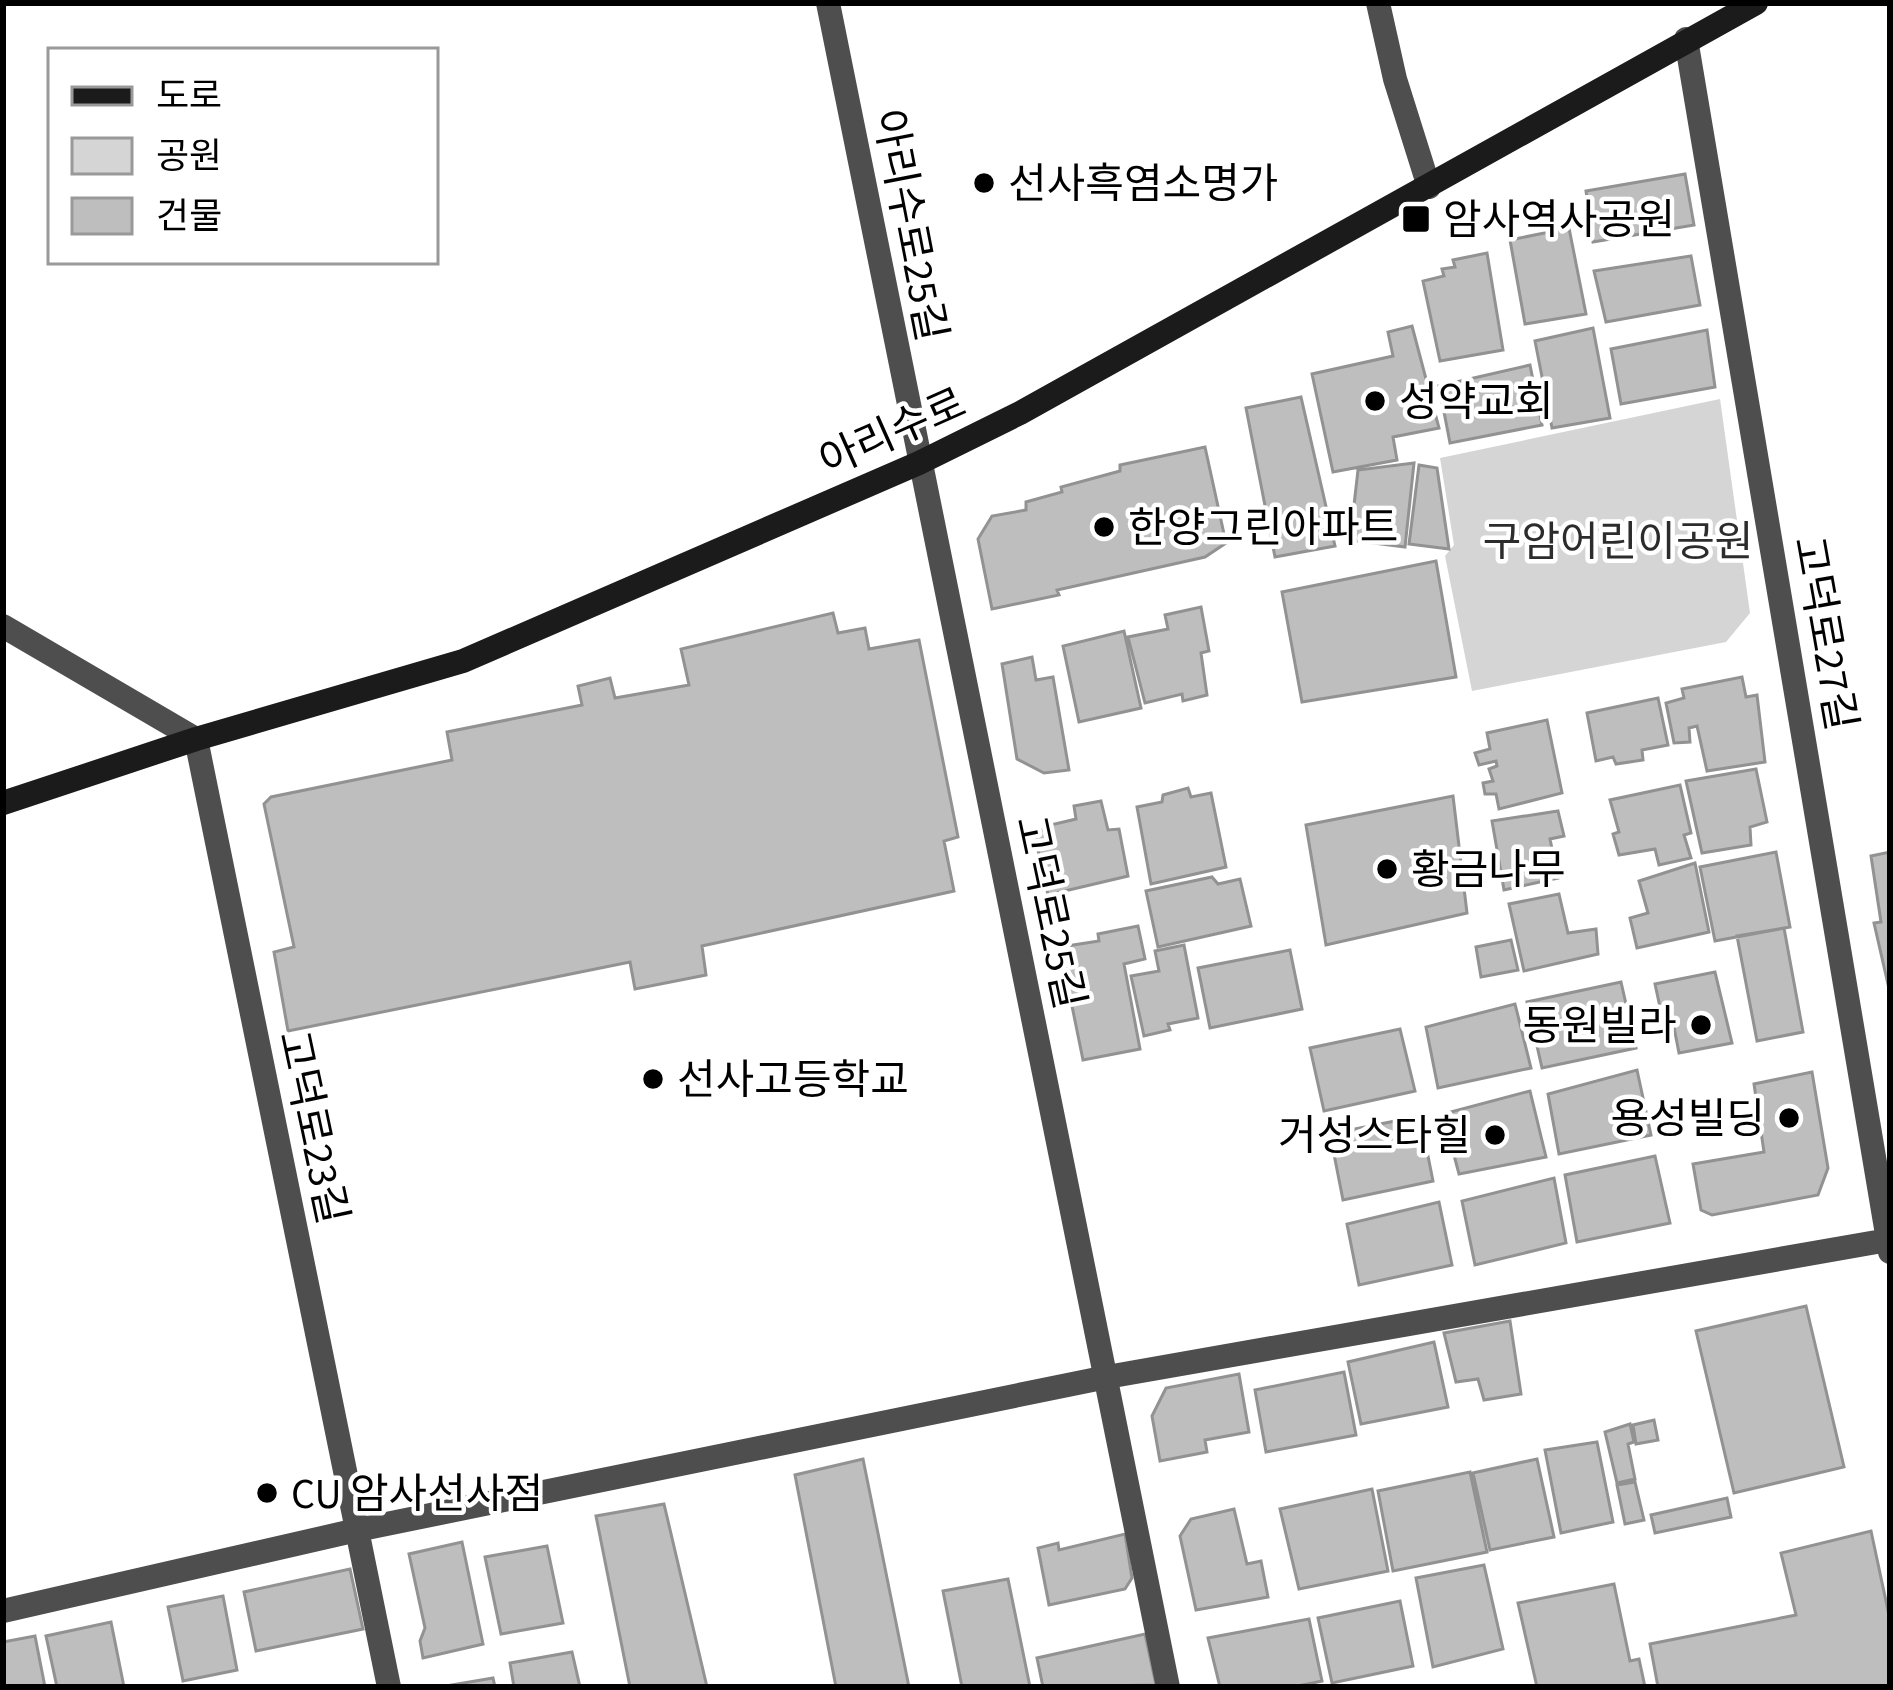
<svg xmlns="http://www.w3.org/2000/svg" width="1893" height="1690" font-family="'Source Sans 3','Noto Sans KR',sans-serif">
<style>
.green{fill:#d5d5d5}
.building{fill:#bebebe;stroke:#929292;stroke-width:3}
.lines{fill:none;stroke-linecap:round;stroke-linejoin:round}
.street{stroke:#4e4e4e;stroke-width:24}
.secondary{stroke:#1b1b1b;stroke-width:24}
.poi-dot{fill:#000;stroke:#fff;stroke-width:4.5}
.labels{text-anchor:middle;stroke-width:9;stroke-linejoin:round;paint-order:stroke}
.poi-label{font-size:42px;fill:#000;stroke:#fff;text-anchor:start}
.street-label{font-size:42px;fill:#000;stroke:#fff}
.park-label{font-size:42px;fill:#2c2c2c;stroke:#fff}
</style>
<rect width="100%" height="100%" fill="#fff"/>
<!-- green -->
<path class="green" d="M1720 399 1750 613 1726 642 1472 691 1445 556 1454 545 1440 458Z"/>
<!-- building -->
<path class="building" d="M1685 174 1694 225 1593 242 1586 191Z
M1569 228 1586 314 1525 324 1510 240Z
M1487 253 1503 350 1440 361 1423 281 1444 276 1442 269 1455 267 1453 260Z
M1691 256 1700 305 1606 322 1594 271Z
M1412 326 1439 428 1393 437 1397 460 1333 472 1312 374 1393 356 1388 332Z
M1593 328 1610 418 1552 428 1535 341Z
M1707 330 1715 387 1621 404 1611 349Z
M1530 365 1542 425 1450 443 1439 386Z
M1301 397 1335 546 1275 557 1246 408Z
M1205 447 1226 543 1205 557 1057 590 1059 595 992 609 978 539 992 516 1026 510V502L1062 492 1061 487 1120 471V465Z
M1414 463 1405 547 1350 540 1358 470Z
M1419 465 1437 468 1449 549 1409 544Z
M1436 561 1456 677 1302 702 1282 592Z
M1201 607 1209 651 1201 653 1207 695 1183 701 1182 694 1145 703 1128 637 1168 629 1165 615Z
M833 613 838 633 865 628 869 649 919 640 958 837 944 841 954 891 702 946 706 975 635 989 630 962 288 1031 274 952 294 947 264 804 271 797 452 760 447 732 582 705 578 686 610 678 615 698 689 685 681 649Z
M1124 631 1141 708 1079 722 1063 646Z
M1032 657 1036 680 1053 677 1069 770 1044 773 1017 759 1002 664Z
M1742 677 1746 697 1757 695 1765 762 1707 771 1697 726 1689 728 1690 742 1674 743 1666 703 1684 698 1682 689Z
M1658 698 1668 745 1642 750 1643 760 1616 764 1613 757 1596 761 1587 713Z
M1547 720 1562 793 1499 809 1496 794H1485L1483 783 1493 781 1489 769 1497 766 1496 761 1479 765 1475 753 1490 749 1487 733Z
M1756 769 1767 822 1750 827 1751 845 1702 853 1686 781Z
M1680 785 1691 833 1684 835 1691 858 1659 865 1655 849 1619 855 1613 834 1619 832 1610 800Z
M1188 788 1191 797 1211 793 1226 867 1151 884 1137 807 1162 802 1163 795Z
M1453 796 1467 913 1326 945 1306 825Z
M1101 801 1108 830 1119 829 1128 876 1048 895 1035 837 1046 826 1076 819 1074 806Z
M1558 811 1564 836 1550 839 1558 878 1504 890 1492 821Z
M1776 852 1790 927 1715 941 1700 867Z
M1890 852V993L1874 923 1881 922 1871 856Z
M1695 863 1709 932 1637 948 1630 918 1648 913 1639 881Z
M1212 877 1218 884 1240 879 1251 926 1158 947 1146 891Z
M1559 894 1568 933 1596 929 1598 954 1524 971 1509 904Z
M1138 926 1145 959 1124 964 1140 1049 1083 1060 1060 947 1099 941 1098 934Z
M1784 928 1803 1032 1757 1041 1737 936Z
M1511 940 1518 970 1481 977 1476 947Z
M1184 945 1198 1018 1168 1024 1170 1030 1144 1036 1131 976 1159 971 1155 951Z
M1290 950 1302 1009 1210 1028 1198 968Z
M1715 972 1732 1043 1679 1053 1670 1007H1660L1655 984Z
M1621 982 1636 1048 1542 1068 1527 1002Z
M1515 1004 1531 1068 1438 1088 1426 1027Z
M1400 1029 1415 1091 1324 1111 1310 1048Z
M1637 1070 1651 1135 1559 1154 1548 1094Z
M1812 1072 1828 1168 1818 1195 1712 1215 1701 1210 1693 1164 1764 1152 1754 1084Z
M1530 1091 1546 1157 1459 1174 1443 1114Z
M1420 1116 1433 1181 1343 1200 1330 1134Z
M1655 1156 1670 1223 1577 1242 1565 1175Z
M1554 1178 1566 1243 1475 1265 1462 1201Z
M1439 1202 1452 1265 1359 1285 1347 1224Z
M1806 1306 1844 1467 1734 1493 1696 1331Z
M1510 1321 1521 1394 1484 1400 1478 1379 1456 1382 1444 1333Z
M1434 1342 1448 1407 1361 1424 1348 1362Z
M1344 1372 1356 1435 1266 1452 1255 1390Z
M1239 1374 1249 1432 1205 1440 1207 1452 1160 1461 1152 1416 1166 1388Z
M1654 1420 1658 1440 1636 1444 1633 1425Z
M1630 1424 1634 1442 1628 1444 1635 1479 1617 1483 1605 1432Z
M1597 1442 1613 1522 1561 1533 1545 1450Z
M863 1459 909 1687H836L795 1475Z
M1537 1459 1554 1537 1490 1550 1473 1473Z
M1470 1472 1487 1552 1393 1571 1378 1491Z
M1635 1482 1644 1520 1625 1524 1617 1485Z
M1372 1489 1388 1571 1299 1589 1280 1509Z
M1727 1498 1731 1517 1655 1533 1651 1515Z
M664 1504 707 1687H630L596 1516Z
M1234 1509 1247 1564 1261 1561 1268 1597 1196 1610 1180 1536 1191 1519Z
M1871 1531 1890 1620V1687H1658L1650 1644 1796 1615 1781 1553Z
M1125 1534 1132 1578 1125 1589 1049 1605 1038 1548 1058 1543 1059 1550Z
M462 1542 483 1644 423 1658 420 1641 425 1628 409 1554Z
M547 1546 563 1623 501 1634 485 1557Z
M1484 1565 1503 1649 1433 1667 1416 1578Z
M350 1569 363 1629 256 1651 244 1592Z
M1008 1579 1030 1687H962L943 1591Z
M1614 1584 1630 1661 1639 1659 1645 1687H1537L1518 1603Z
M223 1596 237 1670 183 1681 168 1607Z
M1400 1601 1413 1666 1332 1683 1318 1618Z
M1309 1619 1322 1681 1293 1687H1220L1208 1638Z
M111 1622 124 1687H57L46 1636Z
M1145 1634 1156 1685 1043 1687 1037 1658Z
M35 1636 45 1687H3V1642Z
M572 1652 580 1687H514L510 1663Z
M493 1678 495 1687H440Z"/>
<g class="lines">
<!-- street -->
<path class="street" d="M828 3 1168 1687
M1378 3 1395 79 1429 187
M1686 39 1890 1252
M3 626 196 739 389 1687
M3 1611 357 1530 1107 1377 1888 1240"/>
<!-- secondary -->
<path class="secondary" d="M3 803 196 739 463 661 919 463 1020 413 1756 3"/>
</g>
<!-- markers -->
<g class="poi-dot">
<circle cx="984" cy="183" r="12"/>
<rect x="1401" y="204" width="30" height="30" rx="6"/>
<circle cx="1375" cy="401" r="12"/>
<circle cx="1104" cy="527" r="12"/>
<circle cx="1387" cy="869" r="12"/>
<circle cx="1701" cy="1025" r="12"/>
<circle cx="653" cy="1079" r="12"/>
<circle cx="1789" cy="1118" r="12"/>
<circle cx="1495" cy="1135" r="12"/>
<circle cx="267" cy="1493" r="12"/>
</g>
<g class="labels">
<!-- poi labels -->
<g class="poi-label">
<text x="1008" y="198">선사흑염소명가</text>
<text x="1443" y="234">암사역사공원</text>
<text x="1399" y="416">성약교회</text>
<text x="1128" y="542">한양그린아파트</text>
<text x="1411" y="884">황금나무</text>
<text x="1677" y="1040" text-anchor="end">동원빌라</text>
<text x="677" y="1094">선사고등학교</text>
<text x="1765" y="1133" text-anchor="end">용성빌딩</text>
<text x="1471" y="1150" text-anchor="end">거성스타힐</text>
<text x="291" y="1508">CU 암사선사점</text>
</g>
<!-- street labels -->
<g class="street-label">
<text transform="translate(911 225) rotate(79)" y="15">아리수로25길</text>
<text transform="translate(892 431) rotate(-24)" y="15">아리수로</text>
<text transform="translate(1826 633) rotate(80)" y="15">고덕로27길</text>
<text transform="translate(1051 912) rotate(78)" y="15">고덕로25길</text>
<text transform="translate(314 1127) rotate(78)" y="15">고덕로23길</text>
</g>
<!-- park labels -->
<g class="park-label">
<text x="1618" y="556">구암어린이공원</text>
</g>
</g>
<!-- border -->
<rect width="1893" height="1690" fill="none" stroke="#000000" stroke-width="12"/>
<!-- legend -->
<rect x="48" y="48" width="390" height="216" fill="#ffffff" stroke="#999999" stroke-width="3"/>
<rect x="72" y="87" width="60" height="18" fill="#1b1b1b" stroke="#999999" stroke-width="3"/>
<text x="156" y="108" font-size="36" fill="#000000">도로</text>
<rect x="72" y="138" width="60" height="36" fill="#d5d5d5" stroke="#999999" stroke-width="3"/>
<text x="156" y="168" font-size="36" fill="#000000">공원</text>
<rect x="72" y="198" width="60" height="36" fill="#bebebe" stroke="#999999" stroke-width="3"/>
<text x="156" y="228" font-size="36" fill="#000000">건물</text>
</svg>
